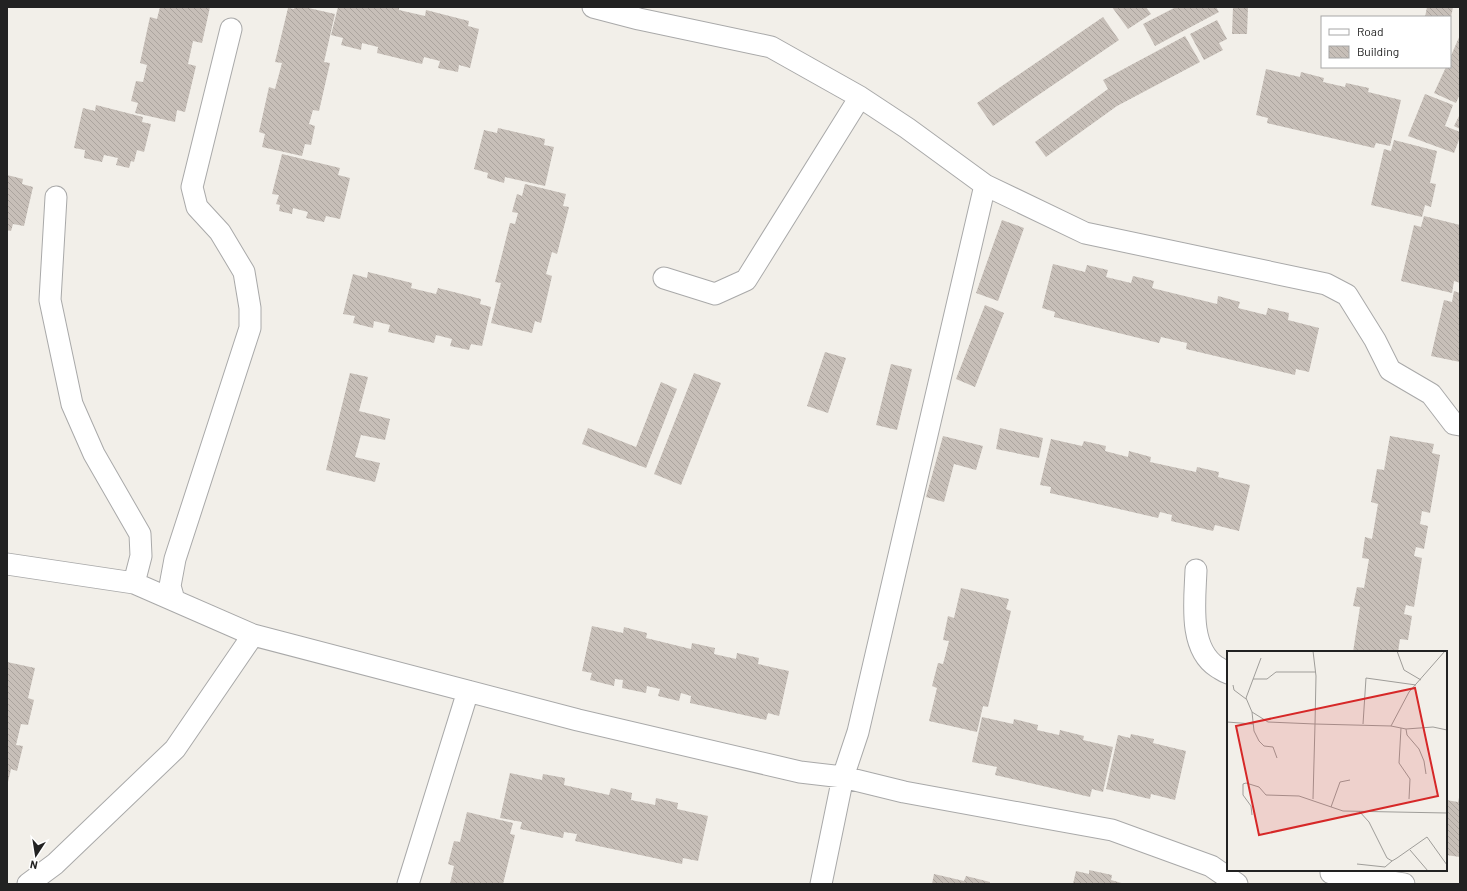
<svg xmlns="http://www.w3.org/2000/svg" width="1467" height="891" font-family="Barlow,sans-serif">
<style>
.building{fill:url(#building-back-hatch)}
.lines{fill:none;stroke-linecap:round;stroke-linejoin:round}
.street-casing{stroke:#a9a9a9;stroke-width:23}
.street{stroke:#fff;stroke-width:21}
.inset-road{fill:none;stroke:#9f9d99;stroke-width:1}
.view{fill:#d62828;fill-opacity:0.15;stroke:#d62828;stroke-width:2}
.inset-edge{fill:none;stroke:#222;stroke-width:2}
</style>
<defs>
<pattern id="building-back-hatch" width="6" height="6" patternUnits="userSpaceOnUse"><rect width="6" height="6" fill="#c7bfb8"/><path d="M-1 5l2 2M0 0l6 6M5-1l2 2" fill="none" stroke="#aba49e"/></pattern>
</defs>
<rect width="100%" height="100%" fill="#f2efe9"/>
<!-- building -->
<path class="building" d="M160 7H210L202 43 193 41 188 64 196 66 185 112 177 110 175 122 135 113 138 103 131 101 136 81 143 82 147 65 140 63 150 17 157 19Z
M295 7H304L335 14 324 62 330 63 319 111 313 110 309 124 315 126 311 145 305 144 302 156 262 147 265 134 259 132 269 87 275 89 282 63 275 62 288 8 294 9Z
M338 7H399V10L425 16 426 10 469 21 468 26 479 29 470 68 459 65 458 72 438 68 440 61 424 57 422 64 377 53 378 47 362 43 361 50 341 45 343 38 331 35Z
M1112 7H1146L1151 14 1128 29Z
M1176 7H1216L1219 12 1155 46 1143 24Z
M1233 7H1248L1247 34H1232Z
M1427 7H1453L1451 17H1425Z
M1103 17 1119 40 993 126 977 103Z
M1217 20 1227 39 1219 43 1223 50 1204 60 1190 34Z
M1460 35V94L1456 103 1434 93 1446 67H1450V58Z
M1185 36 1200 62 1117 106 1046 157 1035 142 1108 89 1103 80Z
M1266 69 1300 77 1301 72 1324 78 1323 82 1345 87 1346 83 1369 88 1368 92 1401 100 1390 146 1376 143 1374 148 1267 123 1268 118 1256 115Z
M1425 94 1453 105 1445 126 1460 132V137L1454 153 1408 136Z
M96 105 143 117 142 122 151 124 144 152 137 150 134 162 131 161 129 168 116 165 118 158 104 155 102 162 84 158 85 150 74 148 83 108 95 111Z
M1460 114V129L1454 126Z
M498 128 545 139 544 145 554 147 545 186 505 177 504 183 487 178 488 173 474 169 484 130 497 133Z
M1394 140 1437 151 1430 183 1436 184 1431 207 1425 205 1422 217 1371 205 1384 149 1391 151Z
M282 154 340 168 338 175 350 178 340 219 326 216 324 222 306 218 308 212 293 208 292 214 279 211 280 205 276 204 279 195 272 194Z
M7 175 23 179 22 184 33 187 24 226 13 224 11 231 7 230Z
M525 184 566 194 563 206 569 207 557 254 552 252 546 274 552 276 541 323 535 321 532 333 491 323 501 283 495 282 510 223 515 224 518 213 512 212 517 194 522 196Z
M1424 216 1460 225V283L1454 281 1452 293 1401 281 1414 225 1421 227Z
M1002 220 1024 228 998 301 976 293Z
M1053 264 1085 272 1087 265 1108 270 1106 277 1131 283 1133 276 1154 281 1152 288 1217 304 1218 296 1240 302 1238 308 1266 315 1268 308 1289 313 1288 320 1319 328 1309 372 1296 369 1295 375 1186 349 1187 343 1161 337 1159 343 1054 317 1055 312 1042 308Z
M368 272 412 283 411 288 436 294 438 288 481 299 480 304 491 307 482 346 471 344 469 350 450 346 452 339 436 335 434 343 388 332 390 325 374 321 373 328 353 323 355 316 343 314 353 274 367 278Z
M1454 291 1460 293V362L1431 356 1444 300 1452 302Z
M985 305 1004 313 975 387 956 379Z
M825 352 846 358 828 413 807 406Z
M891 364 912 369 897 430 876 425Z
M350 373 368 377 359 411 390 419 385 440 361 435 355 457 380 463 375 482 326 470Z
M694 373 721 383 681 485 654 474Z
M661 382 677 389 646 468 582 444 588 428 636 447Z
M1000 428 1043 438 1039 458 996 449Z
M943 436 983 446 976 470 954 464 944 502 926 497Z
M1390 436 1434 444 1432 453 1440 455 1430 513 1422 511 1420 524 1428 526 1424 549 1416 547 1414 556 1422 558 1414 607 1406 605 1404 614 1412 616 1408 640 1400 639 1398 652H1353L1360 607 1353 606 1357 587 1364 588 1369 559 1362 558 1365 537 1372 539 1378 504 1371 502 1377 469 1384 470Z
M1051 439 1082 446 1084 441 1106 446 1105 451 1128 457 1129 451 1151 457 1150 462 1196 472 1197 467 1219 472 1218 477 1250 485 1239 531 1215 525 1213 531 1171 521 1172 515 1160 512 1158 518 1050 493 1051 487 1040 485Z
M961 588 1009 599 1006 609 1011 611 988 707 983 706 977 732 929 721 937 688 932 686 938 663 943 664 949 641 943 640 948 616 954 618Z
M592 626 623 633 624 627 647 633 646 638 691 649 692 643 715 648 714 654 736 659 737 653 759 658 758 664 789 671 779 716 768 713 766 720 690 703 691 696 681 693 679 701 658 696 660 689 647 686 646 693 622 688 623 680 615 679 614 686 590 680 592 673 582 671Z
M7 662 35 668 28 698 34 700 28 725 21 724 16 745 23 746 17 771 11 769 8 782Z
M982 717 1013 724 1014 719 1038 725 1037 730 1059 735 1060 730 1084 736 1083 740 1113 747 1103 792 1092 789 1090 797 995 775 997 767 972 762Z
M1131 734 1154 739 1153 743 1186 751 1175 800 1151 794 1150 799 1106 789 1118 735 1130 738Z
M510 773 542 780 543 774 565 778 564 785 609 795 611 788 632 793 631 800 655 805 656 798 678 803 677 809 708 816 698 861 683 858 682 864 575 841 577 834 564 832 563 838 520 829 522 822 500 818Z
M1459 798H1460V857L1446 855V800L1458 802Z
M467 812 513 823 510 834 515 835 503 884H450L454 866 448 864 454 841 460 842Z
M1089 870 1112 875 1111 880 1125 884H1073L1076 871 1089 874Z
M934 874 964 881 966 876 990 882V884H932Z"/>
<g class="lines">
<!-- street casing -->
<g class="street-casing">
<path id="street" d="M593 7 639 19 771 47 860 97 907 128 985 185 1085 233 1326 284 1347 295 1375 340 1390 370 1431 394 1454 424 1460 425
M56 197 50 300 72 404 94 454 140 534 141 556 134 583
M664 278 715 294 746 280 860 97
M7 564 134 583 253 635 578 720 800 772 843 777 858 732 985 185
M1196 570C1195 600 1188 648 1217 667 1221 669 1224 672 1228 673
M174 600 170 586 175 559 250 328V308L244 272 220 232 197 207 192 187 231 29
M1331 873 1404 884
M28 884 55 864 175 749 253 635
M408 884 468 691
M821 884 843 777 904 792 1112 830 1211 866 1237 884"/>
</g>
<!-- street -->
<use href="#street" class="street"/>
</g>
<!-- overview -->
<g transform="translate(1227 651)">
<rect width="220" height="220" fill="#f2efe9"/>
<path class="inset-road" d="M170 0 177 19 194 29M34 7 19 47 25 61 41 71 88 73 89 25 86 0M26 28H40L49 21H89M6 34 7 39 19 48M25 61 27 80 32 90 37 95 46 96 50 107M0 71 26 73M136 73 139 27 189 34M164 75 182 41 218 0M174 77 172 112 183 128 182 148M179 78 180 84 192 98 197 110 199 123M86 148 88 73 164 75 179 78 206 76 220 79M104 156 113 131 123 129M132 160 142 171 160 207 165 210 170 207 200 186 220 214M25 164 24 155 16 144V133L19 132 32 136 39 144 72 145 116 160 220 162M183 199 201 220M130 213 158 216 165 210"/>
<path class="view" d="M188 37 211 145 32 184 9 75Z"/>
<rect width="220" height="220" class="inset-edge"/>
</g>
<!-- border -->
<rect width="1467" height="891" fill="none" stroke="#222222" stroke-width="16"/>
<!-- legend -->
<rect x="1321" y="16" width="130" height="52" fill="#ffffff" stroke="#a7a7a7"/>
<rect x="1329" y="29" width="20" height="6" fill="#ffffff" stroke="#a7a7a7"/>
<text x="1357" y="36" font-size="12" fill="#222222">Road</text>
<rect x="1329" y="46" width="20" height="12" fill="url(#building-back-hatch)" stroke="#a7a7a7"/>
<text x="1357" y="56" font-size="12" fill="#222222">Building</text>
<!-- north arrow -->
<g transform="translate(36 855) rotate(192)" stroke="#ffffff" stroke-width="3" paint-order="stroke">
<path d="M0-3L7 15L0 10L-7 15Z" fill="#222222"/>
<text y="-6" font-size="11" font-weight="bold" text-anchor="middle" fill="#222222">N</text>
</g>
</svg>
